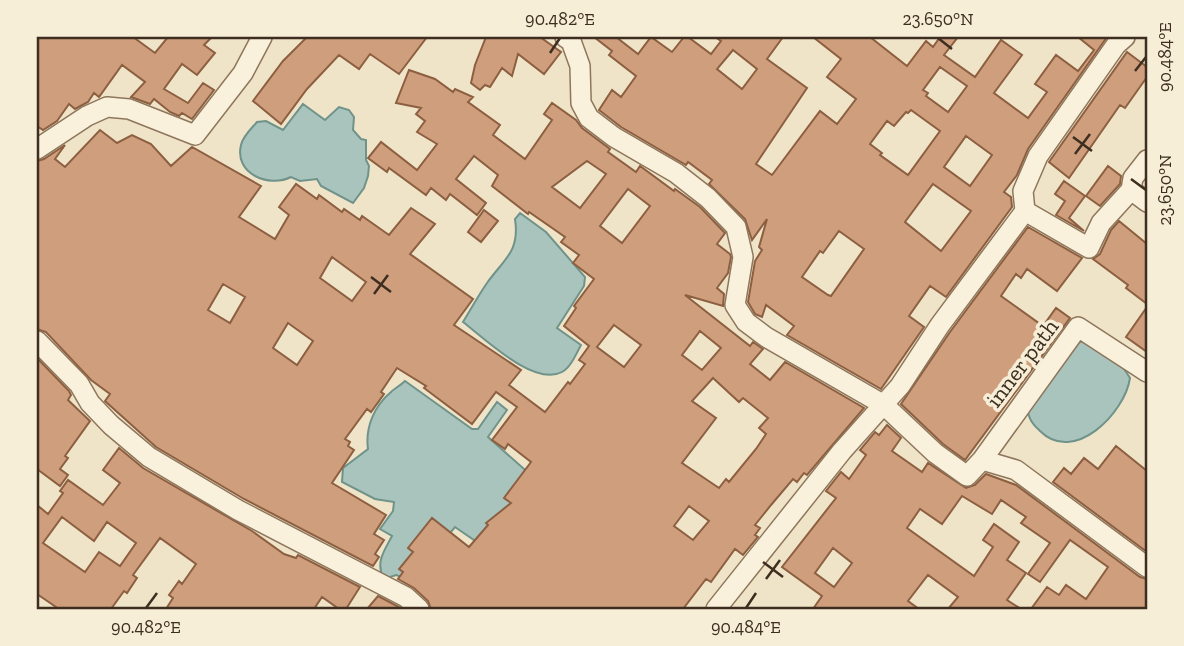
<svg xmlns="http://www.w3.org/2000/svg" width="1184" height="646" font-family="'Zilla Slab',serif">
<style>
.water{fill:#a9c4bc;stroke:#6f938a;stroke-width:2}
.building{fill:#cf9f7d;stroke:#8d5f41;stroke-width:2;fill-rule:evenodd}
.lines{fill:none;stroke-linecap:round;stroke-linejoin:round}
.minor-casing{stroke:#8d765c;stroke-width:22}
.minor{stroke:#faf1dc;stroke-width:19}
.ticks{fill:none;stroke:#3d2e20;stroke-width:2.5}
.labels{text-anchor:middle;stroke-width:7;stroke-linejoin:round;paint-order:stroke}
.street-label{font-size:23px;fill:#3d2e20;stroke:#f7eed8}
.neatline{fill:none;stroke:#3d2e20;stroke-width:2.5}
.ticks-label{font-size:18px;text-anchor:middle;fill:#3d2e20}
</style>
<rect width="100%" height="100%" fill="#f0e4c8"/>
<!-- water -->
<path class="water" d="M303 104 325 120 339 107 349 110 354 117 353 130 361 139 366 140V160L369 166 368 176 364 188 353 203 321 186 317 179 300 181 291 177C269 188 234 174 241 145 243 136 251 129 257 122L266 121 283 130Z
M520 213 546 232 585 277 584 286 557 328 581 345C576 354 571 367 562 372 534 387 484 338 463 322 471 309 478 296 487 283 504 259 520 252 515 219Z
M1085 341 1119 361 1130 378C1125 413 1074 465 1040 431 1032 424 1029 419 1027 408L1075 343Z
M405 381 472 429H478L497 402 507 410 488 437 533 477 487 549 455 527 411 580 396 575 384 579C375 563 384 551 392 536L380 529 393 511 394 502 375 499 342 482 343 468 368 449C365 428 374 406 391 392 395 388 401 385 405 381Z"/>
<!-- building -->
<path class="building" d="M37 37H133L155 53 168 37H212L204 45 215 53 197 75 182 64 164 89 188 103 203 83 214 90 192 119 182 113 179 116 170 112 154 99 150 104 131 97 145 82 122 65 99 97 94 93 88 102 75 109 69 104 57 121 43 130 37 126Z
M307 37H427L399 74 370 54 359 69 339 55 307 89 281 124 253 101 283 61Z
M486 37H540L561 52 544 74 518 54 512 76 502 68 490 87 485 85 480 90 471 83 475 65Z
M594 37H616L638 54 651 37 672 52 684 37H688L711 54 721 41 715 37H783L767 59 807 88 756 164 772 175 820 111 837 124 856 99 827 77 841 59 813 37H870L907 66 926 41 933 47 940 37H958L944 55 975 77 1001 40 1022 55 994 93 1028 118 1047 92 1035 84 1056 55 1078 71 1094 50 1078 37H1107L1028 149 1017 175 1004 192 1011 197 1012 207 946 297 930 286 909 316 924 327 881 389 787 335 794 326 766 305 762 317 755 314 748 302 755 261 762 250 759 247 767 219 752 240 745 219 709 184 712 180 688 162 686 165 621 127 599 110 612 90 621 97 636 76 609 55 612 51ZM733 50 757 69 742 89 717 69ZM940 67 967 86 948 112 926 96 928 93 923 90ZM911 110 940 131 908 175 880 155 882 153 870 144 887 121 894 126 906 112 908 113ZM966 136 992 155 970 186 944 167ZM933 184 971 211 941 251 905 222ZM839 231 864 249 831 296 828 295 802 277 820 251 823 253Z
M1127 52 1147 67V77L1125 108 1120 105 1069 178 1049 162Z
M409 70 435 79 453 92 455 89 473 97 468 102 500 125 493 135 525 159 552 120 544 114 552 103 576 120 582 128 610 149 608 152 636 172 640 166 674 191 675 189 700 207 725 233 717 244 730 254 731 257 728 273 717 288 724 294 723 306 685 295 750 346 753 342 763 349 750 364 770 380 785 362 864 408 807 475 804 473 797 482 793 479 771 505 755 525 760 528 755 535 758 537 743 555 735 549 711 582 706 579 683 609H431L428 601 414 588 398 579 403 572 399 569 413 552 408 548 432 518 469 547 488 525 486 523 511 503 504 498 531 462 508 444 505 449 492 440 517 407 496 392 472 424 424 388 426 386 397 368 381 392 384 394 371 412 367 409 345 439 350 442 348 446 354 450 332 483 386 515 374 534 384 540 375 554 379 557 373 566 244 499 156 447 105 401 110 394 91 380 46 332 37 329V161L44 159 65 145 55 159 65 167 100 130 117 143 132 135 151 144 171 166 192 147 261 186 239 217 275 239 289 215 279 207 296 184 317 199 319 195 342 212 344 209 360 220 362 216 389 235 411 208 435 224 410 254 473 299 454 325 521 370 509 385 545 412 568 382 570 384 585 364 579 360 589 346 564 326 576 308 574 306 594 279 573 263 579 255 561 242 565 237 529 212 528 214 492 186 498 175 474 156 456 179 486 203 477 215 450 194 446 200 431 188 426 195 389 168 387 172 368 158 381 142 417 170 437 144 417 132 425 121 416 114 421 108 396 103ZM587 161 606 174 580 208 552 187ZM628 189 650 206 622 243 600 226ZM332 257 366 282 352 301 320 278ZM223 284 245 297 230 323 208 310ZM288 323 313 341 297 365 273 348ZM614 325 641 345 624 367 597 347ZM700 331 721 348 702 370 682 355ZM713 378 739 402 743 398 768 418 759 428 766 434 756 449 729 482 726 479 719 488 682 463 716 418 692 401ZM689 506 709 521 693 540 674 526Z
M1108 166 1121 176 1120 184 1100 206 1086 196Z
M1064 181 1085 196 1069 218 1084 231 1056 215 1065 201 1055 194Z
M484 210 498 221 481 242 468 232Z
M1119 221 1147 244V304L1126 288 1128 285 1093 259 1100 254 1111 230Z
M1028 227 1082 258 1057 291 1027 269 1021 278 1016 274 1001 296 1043 326 1056 308 1070 318 965 460 943 444 901 404 950 332Z
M1147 307V352L1126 337Z
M37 358 69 391 71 395 68 400 90 421 65 456 68 458 60 469 68 475 60 486 37 469Z
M887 425 901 438 892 451 922 472 928 463 966 488 975 485 986 474 1016 485 1140 577 1147 579V609H1031L1047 587 1059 595 1066 585 1086 599 1108 567 1070 540 1040 582 1028 574 1050 543 1021 523 1026 517 1001 500 992 514 962 496 942 524 920 509 907 528 974 576 993 547 983 540 994 524 1019 542 1007 560 1026 573 1007 600 1021 609H948L958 597 928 575 908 601 919 609H813L822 596 782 567 836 498 826 491 841 472 849 479 866 455 860 450 875 432 879 435ZM833 548 852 563 834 587 815 573Z
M1116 446 1147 471V552L1053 482 1064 468 1071 474 1084 458 1098 469Z
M119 448 143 468 252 531 284 554 296 558 298 555 360 587 346 609H339L322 597 314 609H166L173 598 169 595 179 581 182 584 196 564 160 538 133 575 137 578 127 593 124 591 111 609H59L37 594V505L48 514 63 493 60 491 68 480 103 505 120 483 103 470ZM62 517 94 541 107 522 136 543 120 566 99 552 85 572 43 543Z
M378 596 399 607 401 609H367Z"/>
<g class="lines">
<!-- minor casing -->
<g class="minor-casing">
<path id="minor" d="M565 37 571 41 580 66 581 103 589 118 614 137 676 173 708 198 736 227 743 257 735 305 746 322 766 337 884 405 935 453 967 476 982 460 1016 470 1147 567
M37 149 87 116 107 107 129 109 195 135 243 73 262 37
M1131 190 1147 202
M1025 211 1089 248 1101 223 1131 190 1133 178 1147 160
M37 341 79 384 90 403 111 425 149 457 238 510 406 597 419 609
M982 460 1078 327 1147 372
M716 609 842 451 900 386 940 325 1025 211 1023 191 1038 156 1116 45 1125 37"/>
</g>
<!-- minor -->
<use href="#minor" class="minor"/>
</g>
<!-- ticks -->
<path class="ticks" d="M938 38 952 49M550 53 560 38M1135 71 1146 57M1073 137 1092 151M1075 154 1090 134M1131 179 1146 190M371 277 391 292M374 294 388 275M763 562 783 577M766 579 780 560M146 608 157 593M746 608 756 593"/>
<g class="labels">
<!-- street labels -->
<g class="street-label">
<text transform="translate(1022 363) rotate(-53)" y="8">inner path</text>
</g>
</g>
<!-- border -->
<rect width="1184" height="646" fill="none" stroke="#f7eed8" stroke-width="77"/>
<rect x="38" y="38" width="1108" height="570" class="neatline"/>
<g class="ticks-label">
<text x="560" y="25">90.482°E</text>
<text x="938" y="25">23.650°N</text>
<text transform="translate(1165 57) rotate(-90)" y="6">90.484°E</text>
<text transform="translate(1165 190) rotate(-90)" y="6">23.650°N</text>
<text x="146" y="633">90.482°E</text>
<text x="746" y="633">90.484°E</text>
</g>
</svg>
